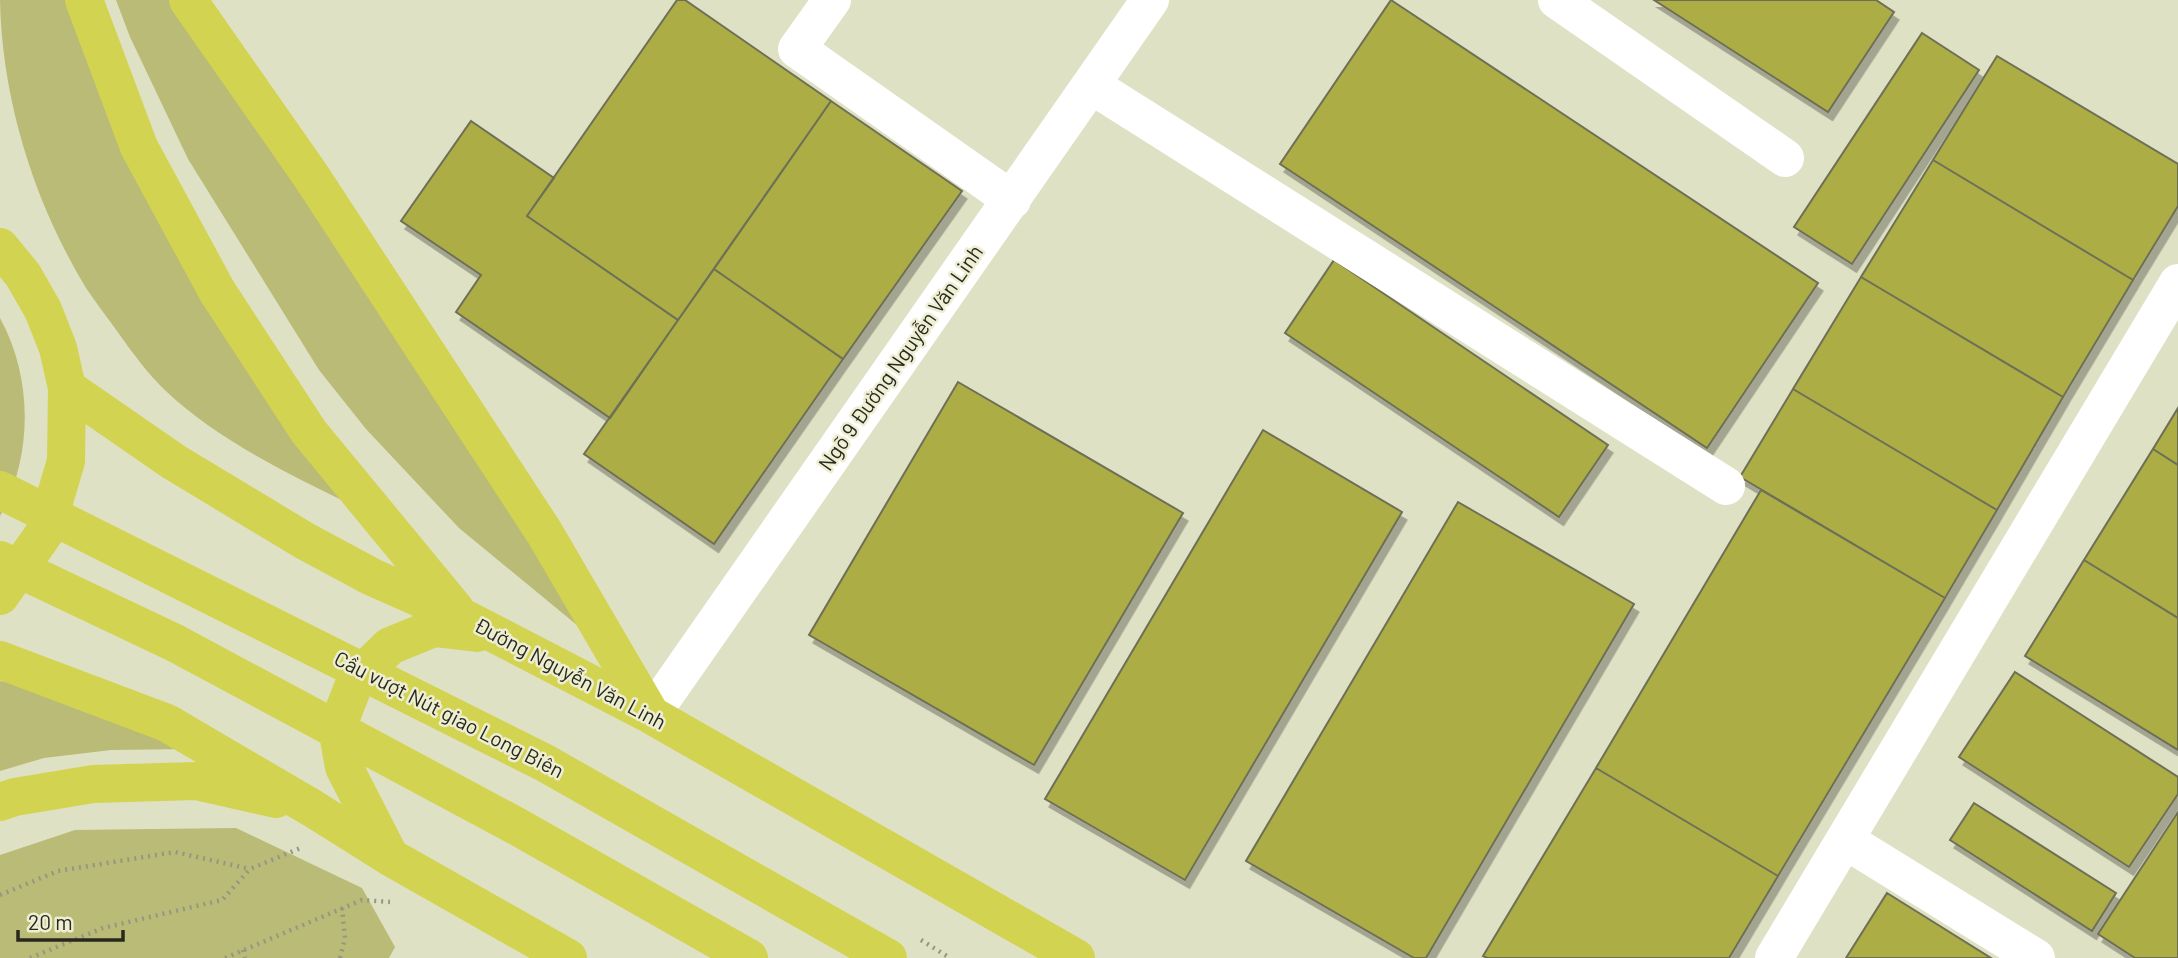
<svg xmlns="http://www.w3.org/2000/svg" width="2178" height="958" font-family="Barlow,sans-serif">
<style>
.green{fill:#b9bb76}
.building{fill:#acad45;stroke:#6e6f57;stroke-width:2;filter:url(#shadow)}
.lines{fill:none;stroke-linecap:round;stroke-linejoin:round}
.path{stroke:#969782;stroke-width:4.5;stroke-dasharray:2 5;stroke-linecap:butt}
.minor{stroke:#fff;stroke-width:38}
.highway{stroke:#d2d351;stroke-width:38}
.labels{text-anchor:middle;stroke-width:5;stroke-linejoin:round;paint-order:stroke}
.street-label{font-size:21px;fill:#28281e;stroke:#edeed2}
</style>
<defs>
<filter id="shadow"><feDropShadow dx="4.5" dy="8" stdDeviation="0" flood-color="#0004"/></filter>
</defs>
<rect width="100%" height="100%" fill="#dfe1c5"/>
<!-- green -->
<path class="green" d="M0 0H75L354 506C289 474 221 442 168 393 149 376 132 352 117 331 107 317 96 303 86 288 34 202 2 100 0 0Z
M116 0H186L589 635 459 528 366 429 319 370 188 159 130 37Z
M0 318C33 378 33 456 0 516Z
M0 681 39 687 189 749 111 750 44 758 0 771Z
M236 828 362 888 395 947 389 958H0V855L75 830Z"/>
<!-- building -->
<path class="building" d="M677 0H685L831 101 678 320 527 216Z
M1391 0 1818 283 1707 448 1280 164Z
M1654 0H1876L1894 12 1828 112Z
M1922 33 1979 70 1852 264 1794 227Z
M1997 56 2178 164V206L2133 280 1933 160Z
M831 101 962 191 843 359 714 269Z
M471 121 554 178 527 216 678 320 610 418 456 312 481 275 401 221Z
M1933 160 2133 280 2063 397 1861 277Z
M1334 260 1608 445 1559 517 1285 333Z
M714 269 843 359 714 544 584 454Z
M1861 277 2063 397 1997 510 1793 389Z
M958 382 1183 513 1034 765 809 635Z
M1793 389 1997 510 1945 598 1740 477Z
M2178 408V465L2153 449Z
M1263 430 1402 512 1185 880 1045 799Z
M2153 449 2178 465V618L2084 560Z
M1761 490 1945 598 1778 876 1596 768Z
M1458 502 1634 604 1426 958H1414L1246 861Z
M2084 560 2178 618V750L2025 656Z
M2015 672 2178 777V794L2129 867 1959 757Z
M1596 768 1778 876 1729 958H1487L1483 956Z
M1974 803 2116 893 2092 931 1950 840Z
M2178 812V958H2135L2098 934Z
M1887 893 1991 958H1846Z"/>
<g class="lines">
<!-- path -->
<path class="path" d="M0 895 58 871 175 852 250 869
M921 940 950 958
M243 950 245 958
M30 958 103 928 222 900 250 869 303 847
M225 958 362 900 390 902
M340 958 345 938 342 908"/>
<!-- minor -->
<path class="minor" d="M832 0 797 49 1012 200
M1557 0 1785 158
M1091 85 1726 486
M651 715 1150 0
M1845 840 2036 958
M1774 958 2178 283"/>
<!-- highway -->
<path class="highway" d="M84 0 139 147 217 291 309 432 455 609
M188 0 311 176 544 532 651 715
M0 247 23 275 43 310 58 348 67 388 66 461 45 532 0 596
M67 388 174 462 305 541 372 577 460 616 651 715 1076 958
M0 490 545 763 888 958
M0 560 175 643 518 827 749 958
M0 660 167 723 312 808 390 857 568 958
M0 802 15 797 93 784 196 781 276 799
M390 857 344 767 337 728 356 679 390 646 434 628 477 633"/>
</g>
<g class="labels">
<!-- street labels -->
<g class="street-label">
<text transform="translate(901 358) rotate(-55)" y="7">Ngõ 9 Đường Nguyễn Văn Linh</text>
<text transform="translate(570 674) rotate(28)" y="7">Đường Nguyễn Văn Linh</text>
<text transform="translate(449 715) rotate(27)" y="7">Cầu vượt Nút giao Long Biên</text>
</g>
</g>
<!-- scale -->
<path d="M18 930v10h105v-10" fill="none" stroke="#28281e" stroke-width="3.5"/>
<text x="28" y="930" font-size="21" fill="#28281e" stroke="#edeed2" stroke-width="5" paint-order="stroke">20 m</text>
</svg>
